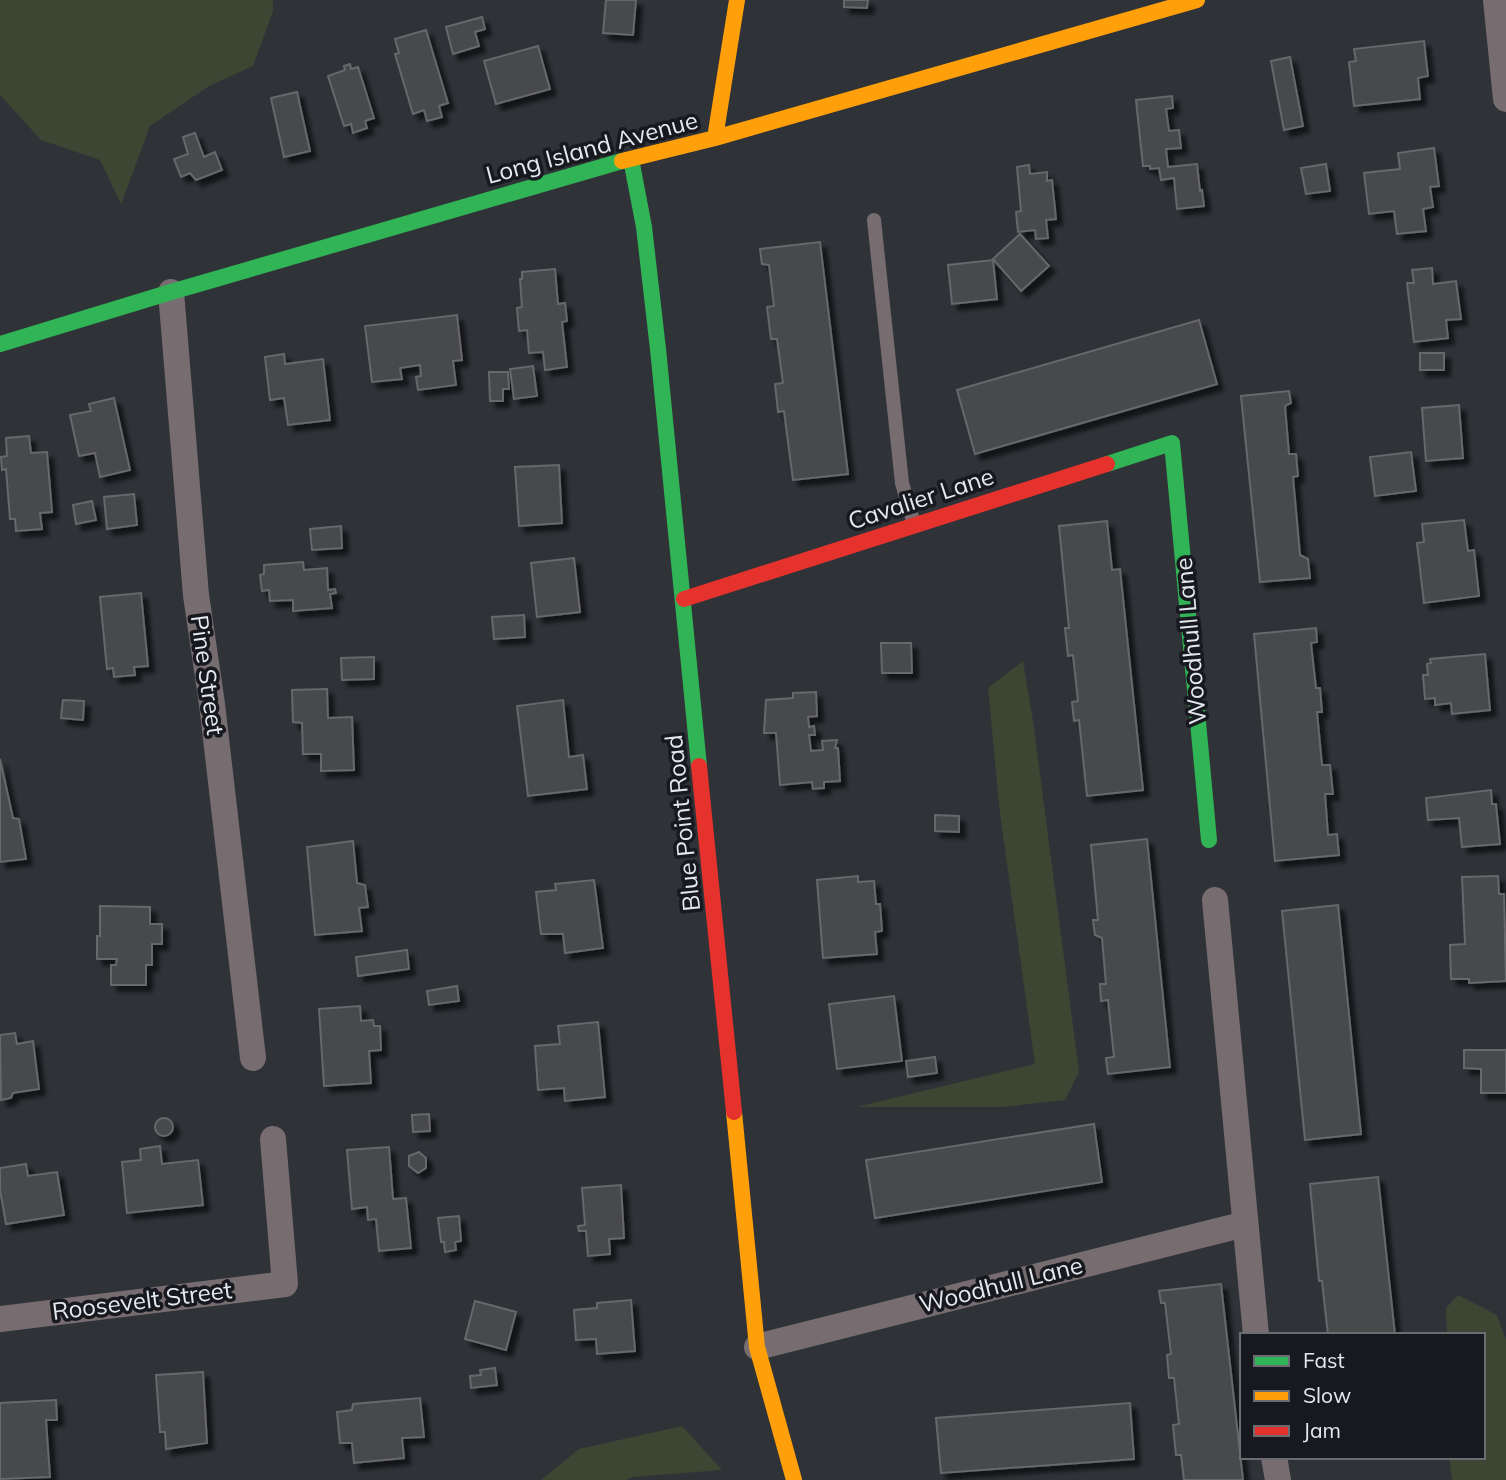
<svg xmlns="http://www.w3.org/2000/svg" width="1506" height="1480" font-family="Mulish,sans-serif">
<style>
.green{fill:#3c4632}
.building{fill:#47484c;stroke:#66676b;stroke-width:2;filter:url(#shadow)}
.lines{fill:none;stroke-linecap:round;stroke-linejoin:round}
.lane{stroke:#776d70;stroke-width:14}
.street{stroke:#776d70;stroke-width:26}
.fast{stroke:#30b455;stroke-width:16}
.slow{stroke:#ff9f0a;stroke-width:16}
.jam{stroke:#e5322d;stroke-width:16}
.labels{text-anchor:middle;stroke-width:7;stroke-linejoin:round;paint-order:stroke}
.street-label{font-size:24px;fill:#e4e8ef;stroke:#17191e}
</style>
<defs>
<filter id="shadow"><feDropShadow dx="6" dy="6" stdDeviation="2" flood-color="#0009"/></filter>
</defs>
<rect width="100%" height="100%" fill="#2f3338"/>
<!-- green -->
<path class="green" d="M0 0H273V11L253 66 209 86 150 126 121 204 100 160 41 140 0 95Z
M1023 661 1033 721 1079 1072 1065 1100 1004 1107H857L1035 1064 1000 814 988 688Z
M1458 1295 1497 1315 1506 1340V1480H1452L1449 1457H1483V1335H1447L1446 1308Z
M682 1426 722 1470 633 1477 626 1480H541L579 1449Z"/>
<!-- building -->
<path class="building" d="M606 0H636L633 35 603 33Z
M844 0H868L867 8 844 7Z
M482 17 485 29 475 32 479 46 453 54 446 27Z
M426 30 448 103 439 106 442 117 427 121 424 110 413 114 395 54 399 53 395 39Z
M1424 41 1428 76 1418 78 1420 99 1354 106 1349 62 1356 61 1354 49Z
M538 46 550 89 496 104 484 61Z
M1290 57 1303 126 1284 130 1271 61Z
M350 64 351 69 358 67 374 118 365 121 367 128 353 133 351 124 344 126 328 76 345 70 344 66Z
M297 92 310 151 284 157 271 98Z
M1172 96 1173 108 1166 109 1169 131 1179 130 1181 148 1166 149 1168 167 1197 164 1200 191 1202 190 1204 206 1177 209 1174 178 1161 180 1159 168 1150 169V166H1143L1136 100Z
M195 133 204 157 215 152 222 170 196 180 190 173 181 177 174 159 188 154 183 137Z
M1434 148 1439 186 1430 187 1433 207 1423 209 1426 231 1397 234 1394 211 1369 214 1364 173 1400 169 1398 153Z
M1326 164 1330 191 1306 194 1301 168Z
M1029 165 1030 174 1047 172V181L1052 180 1056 219 1046 220 1048 238 1036 239 1035 230 1018 232 1016 212 1021 211 1017 167Z
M1020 234 1049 266 1021 291 993 259Z
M820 242 848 474 793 480 784 411 778 412 775 384 783 383 777 339H771L767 307 774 306 769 265 762 264 760 249Z
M993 260 997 299 952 304 948 265Z
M1432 268 1433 284 1456 281 1461 319 1446 320 1448 338 1414 342 1407 283H1414L1412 270Z
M555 269 558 304 565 303 567 321 562 322 567 367 545 370 543 352 529 353 527 330 519 331 517 308 522 307 520 279H522V272Z
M457 315 462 360 453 361 456 385 418 390 416 377 421 376 420 365 400 368 402 379 372 382 365 326Z
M1199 320 1217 384 975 454 957 390Z
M1420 353H1444V370H1420Z
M284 354 285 364 323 359 330 420 288 425 284 398 270 400 265 357Z
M533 366 537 396 514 399 510 369Z
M489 372H508L509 389H503V401H490Z
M1289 391 1291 403 1285 406 1289 454H1296L1298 476 1293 477 1300 555 1308 559 1310 578 1260 582 1241 396Z
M114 398 130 470 100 477 95 453 79 456 70 415 91 411 89 404Z
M1459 405 1463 458 1426 461 1422 408Z
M29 436 31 453 47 452 52 512 40 513 42 529 16 531 15 519H10L6 469 2 470 1 457 7 456 6 438Z
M1411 452 1416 491 1375 496 1370 457Z
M559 465 562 523 519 526 515 467Z
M134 494 137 525 107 529 104 497Z
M92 501 96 520 76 524 73 505Z
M1464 520 1468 551 1474 550 1479 596 1424 603 1417 543 1424 542 1422 524Z
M1107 521 1112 570 1120 569 1143 790 1087 796 1079 720 1074 721 1072 702 1078 701 1073 655 1068 656 1065 628H1069L1059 526Z
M341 526 342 548 312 550 310 529Z
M574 558 580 612 537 617 531 563Z
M303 562 304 570 327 568 328 590 335 589 336 593 330 594 332 608 293 611V600L270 601 269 590 262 591 260 575 264 574V565Z
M141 593 148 666 134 667 135 675 114 677 113 668 107 669 100 597Z
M524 615 525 637 494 639 492 617Z
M1316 628 1317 642 1311 643 1316 688H1320L1322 712H1317L1322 765H1330L1333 794H1325L1328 835 1337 834 1339 855 1275 861 1254 634Z
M881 643H911L912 673H882Z
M1485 654 1490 710 1452 714 1451 703 1435 705V698L1425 699 1423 675H1428L1427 664 1431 663 1430 659Z
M374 657V679L342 680 341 658Z
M327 689 328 718 352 717 354 770 321 771V754H303L302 723 293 722 292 690Z
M816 692 817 716 808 717 809 727 814 726 815 735H809L811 751 823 750 822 741 837 740 835 748H838L840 781 824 782V788L813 789 812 782 780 785 776 733H764L766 700 793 698V693Z
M63 700 84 701 83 720 61 718Z
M563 700 569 757 583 755 587 789 528 796 517 706Z
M0 759 13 818 19 819 26 859 0 862Z
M1491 790 1492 804H1496L1500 844 1462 847 1459 818 1428 820 1426 798Z
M935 815 959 816V832L935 831Z
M1147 839 1170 1067 1108 1074 1106 1058 1114 1057 1108 1000 1101 1001 1100 984H1106L1102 938 1095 935 1093 920H1098L1091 845Z
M353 841 357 883 365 885 368 907 359 908 362 931 315 935 307 847Z
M858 876V882L874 881 876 904H880L882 931 875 932 877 954 823 958 817 880Z
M1498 876 1499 894H1504L1506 981 1469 983V979H1451L1450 945 1465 944 1462 877Z
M594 880 603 948 565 953 563 934H541L536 892 556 890 555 884Z
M1338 905 1361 1134 1305 1140 1282 911Z
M100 906 150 907V924H162V944H152V965H146V985H111V965H116L117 959H97V936H100Z
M407 950 409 969 358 976 356 957Z
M457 986 459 1001 429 1005 427 991Z
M894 996 902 1061 837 1069 829 1004Z
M360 1006 361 1021 373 1020 374 1026H380L381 1050 369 1051 371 1083 324 1086 319 1009Z
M598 1022 605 1097 565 1101 564 1088 538 1090 535 1046 560 1044 558 1026Z
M15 1033 17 1044 33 1041 39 1089 13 1093 11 1098 1 1100 0 1035Z
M1464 1050H1506V1093H1481V1069L1464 1068Z
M935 1057 937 1073 908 1077 906 1061Z
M429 1114 430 1131 413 1132 412 1115Z
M155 1127a9 9 0 1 1 18 0a9 9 0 1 1-18 0Z
M1094 1124 1102 1182 875 1218 866 1160Z
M160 1146 162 1164 198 1160 203 1205 127 1213 122 1162 141 1160 140 1149Z
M389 1147 393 1199 406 1198 411 1248 379 1251 376 1219 368 1220 367 1207 352 1209 347 1150Z
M419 1152 426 1158V1168L418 1173 409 1166V1156Z
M26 1164 28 1176 57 1172 64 1215 6 1224 0 1190V1168Z
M1378 1177 1395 1335H1328L1322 1281H1319L1310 1184Z
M621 1185 624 1238 609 1239 610 1254 588 1256 586 1231H579L578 1226 585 1225 582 1188Z
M459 1216 461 1241 455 1242 456 1250 445 1252 444 1242H441L438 1218Z
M1221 1284 1243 1480H1184L1181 1455H1176L1173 1425 1179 1424 1174 1378H1169L1167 1355 1171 1354 1165 1303H1161L1159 1291Z
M631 1300 635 1351 597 1354 596 1339 576 1340 574 1310 597 1308V1303Z
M475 1301 516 1312 506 1350 465 1339Z
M495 1368 497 1385 471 1388 470 1376 481 1375 480 1370Z
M203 1372 207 1443 166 1449 165 1432H160L156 1375Z
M420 1398 424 1437 402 1438 404 1458 354 1463 352 1443H340L337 1412 352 1410 353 1404Z
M56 1400 57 1420H46L50 1477 0 1479V1403Z
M1130 1403 1134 1459 941 1473 936 1418Z"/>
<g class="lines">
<!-- lane -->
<path class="lane" d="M874 220 902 483 914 524"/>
<!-- street -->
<path class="street" d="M1496 0 1506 99
M171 292 196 595 212 704 253 1058
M1215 900 1256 1335
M0 1319 285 1284 273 1139
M757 1347 1245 1224
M1274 1457 1278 1480"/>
<!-- fast -->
<path class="fast" d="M631 159 644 227 658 349 699 766
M0 344 171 292 622 161
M1107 464 1172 443 1209 840"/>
<!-- slow -->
<path class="slow" d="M715 138 737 0
M622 161 715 138 1197 0
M734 1112 757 1347 794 1480"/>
<!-- jam -->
<path class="jam" d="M684 599 1107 464
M699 766 734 1112"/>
</g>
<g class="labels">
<!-- street labels -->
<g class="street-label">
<text transform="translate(592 148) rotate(-15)" y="8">Long Island Avenue</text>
<text transform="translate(921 499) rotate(-18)" y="8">Cavalier Lane</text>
<text transform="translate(1191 641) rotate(-95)" y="8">Woodhull Lane</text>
<text transform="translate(207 675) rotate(82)" y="8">Pine Street</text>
<text transform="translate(683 823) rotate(-96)" y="8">Blue Point Road</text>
<text transform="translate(1001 1285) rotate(-14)" y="8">Woodhull Lane</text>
<text transform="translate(142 1301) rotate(-7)" y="8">Roosevelt Street</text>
</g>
</g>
<!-- legend -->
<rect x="1240" y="1333" width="245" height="126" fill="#17191e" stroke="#696c72" stroke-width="2"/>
<rect x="1254" y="1356" width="35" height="10" fill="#30b455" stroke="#696c72" stroke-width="2"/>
<text x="1303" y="1368" font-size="21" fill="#e4e8ef">Fast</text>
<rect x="1254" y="1391" width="35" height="10" fill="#ff9f0a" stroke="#696c72" stroke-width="2"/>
<text x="1303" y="1403" font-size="21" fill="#e4e8ef">Slow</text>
<rect x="1254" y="1426" width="35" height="10" fill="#e5322d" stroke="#696c72" stroke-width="2"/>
<text x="1303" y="1438" font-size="21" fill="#e4e8ef">Jam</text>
</svg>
